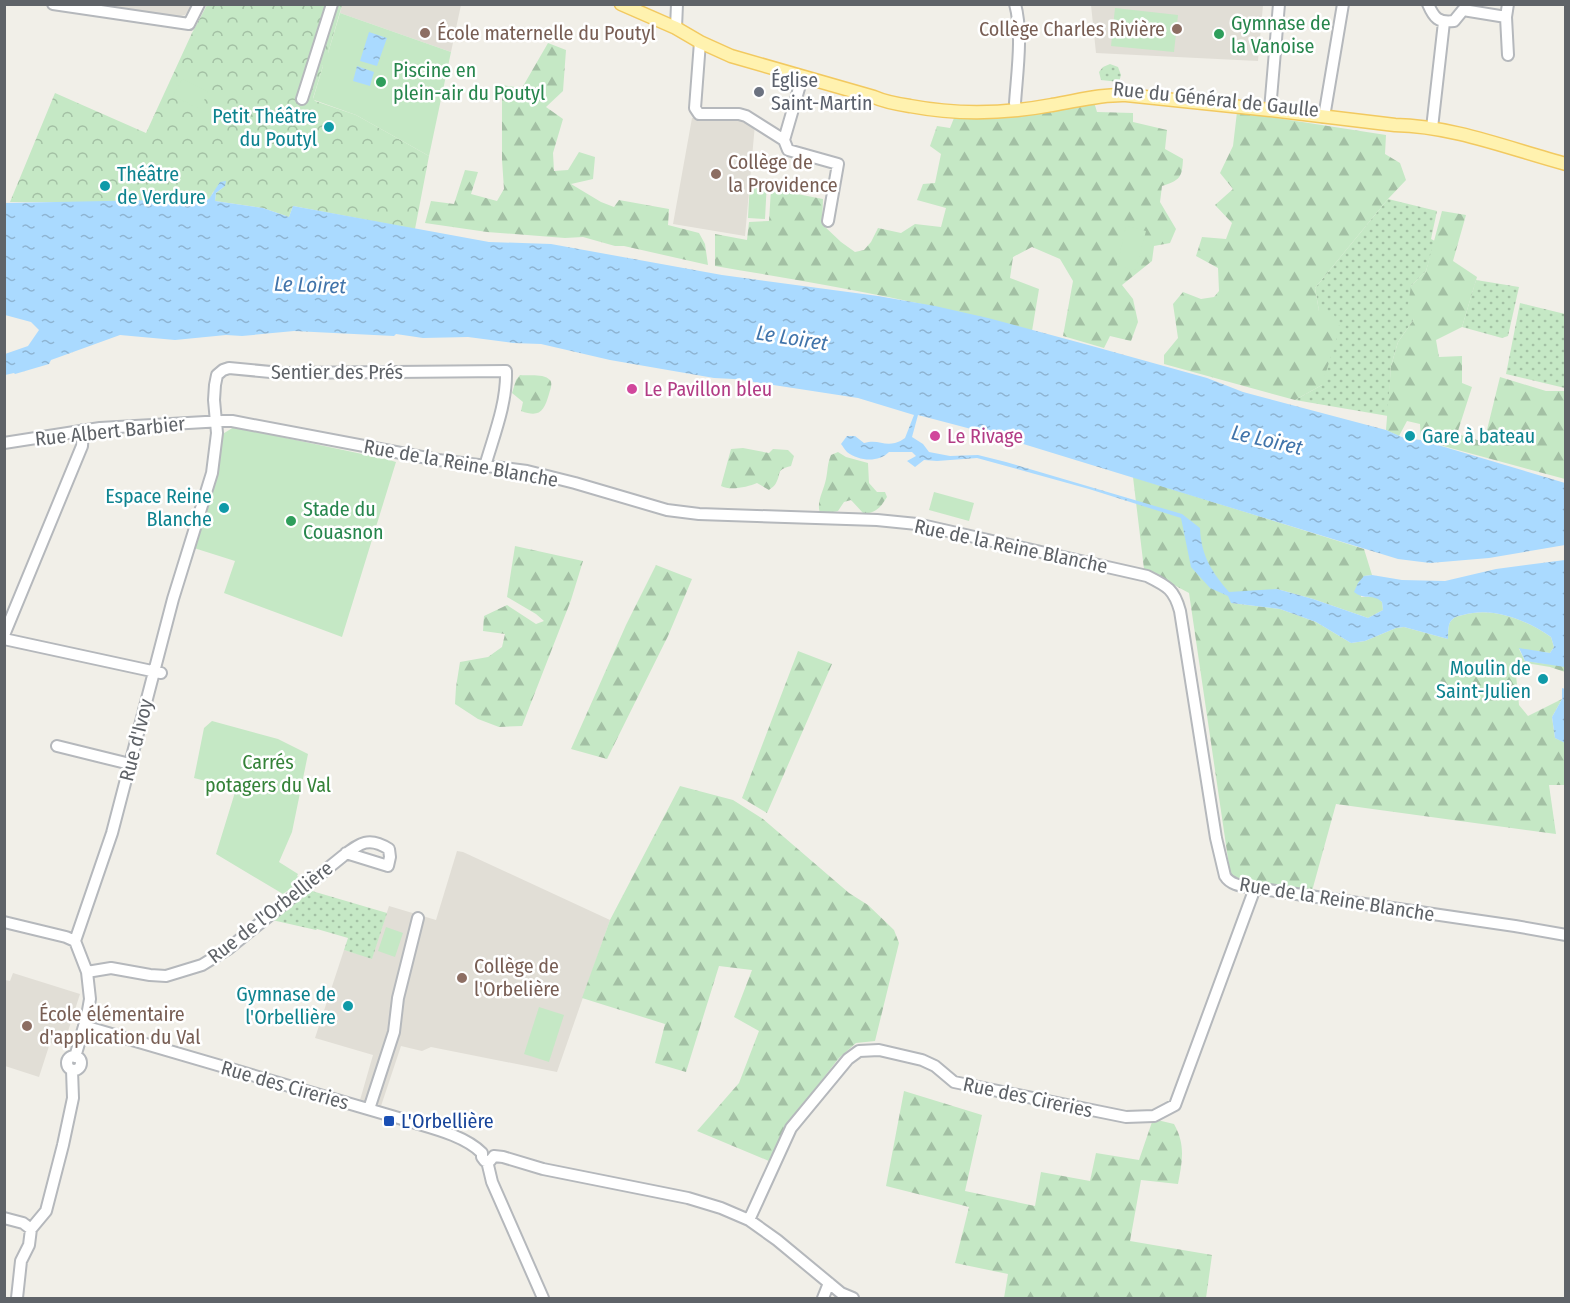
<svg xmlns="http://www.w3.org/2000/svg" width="1570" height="1303" font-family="'Fira Sans Condensed',sans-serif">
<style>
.education{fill:#e1ded6}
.grass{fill:url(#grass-dots)}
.forest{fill:url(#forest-firs)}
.park{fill:url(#park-crowns)}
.garden{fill:#c5e8c5}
.water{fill:url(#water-ripples)}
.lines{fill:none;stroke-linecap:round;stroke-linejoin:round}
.minor-casing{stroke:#b5b8bc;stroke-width:14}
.major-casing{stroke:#f2c960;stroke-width:15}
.minor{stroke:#fff;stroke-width:10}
.major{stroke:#fff2af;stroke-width:12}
.education-dot{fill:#8d6e63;stroke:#fff;stroke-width:2}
.leisure-dot{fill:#2e9e5b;stroke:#fff;stroke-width:2}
.worship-dot{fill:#6b7280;stroke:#fff;stroke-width:2}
.culture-dot{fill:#0f9aa8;stroke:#fff;stroke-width:2}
.hotel-dot{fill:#d1479c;stroke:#fff;stroke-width:2}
.transit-dot{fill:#1a4fb4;stroke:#fff;stroke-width:2}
.labels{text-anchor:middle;stroke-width:5;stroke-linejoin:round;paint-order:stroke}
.leisure-label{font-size:20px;fill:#27864d;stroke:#fff;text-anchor:start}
.education-label{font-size:20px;fill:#785e54;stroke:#fff;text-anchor:start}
.worship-label{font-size:20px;fill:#5b616d;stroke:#fff;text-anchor:start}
.street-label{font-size:20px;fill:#5f6368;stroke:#fff}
.culture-label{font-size:20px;fill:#0d838f;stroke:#fff;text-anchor:end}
.hotel-label{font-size:20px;fill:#b23c85;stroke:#fff;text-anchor:start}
.park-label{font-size:20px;fill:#348238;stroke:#fff}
.transit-label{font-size:20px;fill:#164399;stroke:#fff;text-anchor:start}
.water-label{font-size:21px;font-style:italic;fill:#4174aa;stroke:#fff}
</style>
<defs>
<pattern id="grass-dots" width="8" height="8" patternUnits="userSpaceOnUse" patternTransform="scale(1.5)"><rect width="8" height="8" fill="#c5e8c5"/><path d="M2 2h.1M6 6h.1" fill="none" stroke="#a3c0a4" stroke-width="1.8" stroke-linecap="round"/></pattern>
<pattern id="forest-firs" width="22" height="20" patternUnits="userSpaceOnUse" patternTransform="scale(1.5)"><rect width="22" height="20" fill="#c5e8c5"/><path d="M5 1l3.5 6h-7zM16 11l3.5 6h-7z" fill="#a3c0a4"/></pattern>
<pattern id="park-crowns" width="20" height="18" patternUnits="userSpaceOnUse" patternTransform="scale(1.5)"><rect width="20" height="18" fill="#c5e8c5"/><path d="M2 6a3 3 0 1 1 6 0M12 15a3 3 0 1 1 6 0" fill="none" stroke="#a3c0a4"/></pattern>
<pattern id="water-ripples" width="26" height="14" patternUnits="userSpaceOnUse" patternTransform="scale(1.5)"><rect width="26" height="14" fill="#aadaff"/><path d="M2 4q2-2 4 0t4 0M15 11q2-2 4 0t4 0" fill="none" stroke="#8eb4d2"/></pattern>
</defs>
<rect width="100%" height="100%" fill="#f1efe8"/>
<!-- education -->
<path class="education" d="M95 5H193L185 15 176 17Z
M342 5H461L451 52 340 13Z
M1091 5H1263L1258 61 1096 53Z
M738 117 755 124 745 236 673 224 692 118Z
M457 851 463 852 610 920 557 1072 431 1047 422 1051 401 1046 381 1106 360 1100 373 1055 315 1038 344 950 372 958 389 906 436 920Z
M13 973 80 994 63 1047 50 1043 39 1077 5 1066V980L10 981Z"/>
<!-- grass -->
<path class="grass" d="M1110 64 1118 67 1121 75 1119 82 1101 80 1099 72 1103 67Z
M1388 199 1437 211 1431 239 1435 241 1426 271 1411 286 1414 319 1398 342 1391 366 1388 416 1295 400 1322 385 1319 311 1315 288Z
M1476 280 1519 287 1508 336 1502 338 1462 327Z
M1520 303 1565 314V388L1506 374Z
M312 891 387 913 372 959 344 950 348 938 317 929 316 930 272 920Z"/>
<!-- forest -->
<path class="forest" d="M548 43 566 50 563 91 546 107 563 119 553 153 554 171 568 170 579 152 595 157 593 179 571 184 601 202 614 207 619 200 669 209 668 225 699 233 705 244 708 265 624 246H615L583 237 565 238 487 232 425 223 431 201 454 204 465 170 478 172 471 194 497 201 504 189 502 160V85L522 88Z
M1094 102 1097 112 1133 113V122L1167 130 1165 149 1183 159C1182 178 1180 180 1162 186L1160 202 1176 229 1170 243 1154 246 1152 261 1122 285 1133 299 1138 322 1131 341 1110 336 1104 348 1063 336 1073 281 1060 259 1032 247 1013 257 1010 278 1039 289 1032 331C928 302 821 284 715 266V234L747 240 749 222 769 221 771 189 823 199 822 224 841 242 855 252 864 250 871 242 878 228 901 233 915 224 941 227 946 208 917 200 923 184 935 183 941 154 930 146 937 126 950 128 954 118C1001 122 1048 109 1094 102Z
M1237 112 1386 135 1385 154 1400 163 1406 180 1388 199 1315 288 1319 311 1333 313 1340 327 1322 385 1295 400 1164 364V355L1178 338 1173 304 1183 292 1201 299 1214 297 1219 291 1218 268 1196 256 1202 237 1226 239 1232 223 1215 205 1233 189 1220 173 1233 146Z
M1442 211 1466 215 1453 261 1477 277 1462 327 1436 340 1439 357 1462 356V383L1472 387 1457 434 1484 442 1500 377 1546 391H1565V479L1421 440 1420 424 1407 421 1399 436 1386 430 1391 366 1398 342 1414 319 1407 311 1411 286 1426 271Z
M520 375C528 376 544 373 550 380 553 384 550 390 549 394 544 411 540 418 521 411L523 402 512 393 516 380Z
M743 448 769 453 773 449 788 450 794 456 791 466C775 470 782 473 776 483 775 486 771 488 769 490L757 483C748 487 730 491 721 486L731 449Z
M838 452 846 457 868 463 869 483 877 492H885L887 497C880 508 877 512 864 514L851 500 844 502 838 511 824 514 820 513C816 502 824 490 826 479 828 469 827 465 831 455Z
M1133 477 1364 549 1372 575 1364 576 1361 597H1377L1382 602 1383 610 1368 618 1313 599 1277 589 1231 603 1280 609 1316 622 1351 643 1365 641 1396 628 1404 627 1448 639C1448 635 1448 629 1449 625 1451 618 1457 616 1463 615 1493 606 1526 620 1551 637L1554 647 1550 653 1519 649 1525 661 1565 666V672L1550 667 1526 663 1516 675 1519 705 1528 716 1562 699 1552 717 1555 738 1566 743 1565 785H1549L1556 834 1336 804 1312 891 1231 879 1189 593 1144 569Z
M515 546 583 561 571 600 522 726 499 727 478 719 455 704 456 687 460 662 488 657 502 647 505 634 483 631 484 616 507 605 536 624 544 621 536 614 507 597Z
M656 565 692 579 668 636 607 759 571 749 626 625Z
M798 651 832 664 767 813 742 798Z
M680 786 733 800 763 819 849 893 868 905 894 930 899 943 875 1041 856 1043 839 1058 787 1125 769 1161 697 1131 739 1083 759 1031 734 1017 752 970 719 966 686 1072 655 1063 665 1024 582 998 610 920Z
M904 1091 982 1115 965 1191 1035 1206 1041 1172 1090 1181 1096 1153 1139 1160 1153 1119 1174 1124C1186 1145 1182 1162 1178 1184L1141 1180 1130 1241 1212 1255 1206 1298H1004L1008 1274 955 1263 969 1207 886 1186Z"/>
<!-- park -->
<path class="park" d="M207 5H342L328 53 320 64 323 66 313 98 315 101 356 115 429 156 415 229 293 206 289 217 263 208 215 201 216 193 225 186 213 192 210 199 125 202H10L55 93 146 133 192 33Z"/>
<!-- garden -->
<path class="garden" d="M1115 8 1178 15 1174 52 1111 46Z
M340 13 451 52 429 156 356 115 314 100 313 99 323 66 319 64 324 52 328 53Z
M182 79 208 92 200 109 173 96Z
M750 180 767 181 765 219 748 218Z
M1126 226 1146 231 1136 270 1117 266Z
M234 427 386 459 396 462 342 637 224 593 235 561 194 548 218 474 221 435Z
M934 492 974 503 969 521 929 510Z
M212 721 278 739 308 754 292 832 279 862 298 874 297 876 303 880 283 894 216 854 236 789 194 778 204 728Z
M386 927 403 933 395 957 378 951Z
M539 1007 564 1015 549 1062 524 1054Z"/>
<!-- water -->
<path class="water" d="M369 32 387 38 377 66 360 61Z
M357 66 374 72 370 86 353 81Z
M226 181 225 186 216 193 215 201 263 208 289 217 293 206 489 242 551 244 722 275 878 296 935 306 988 318 1092 346 1207 378 1243 392 1386 430 1404 438 1421 440 1565 483V545L1489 558 1430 563 1398 559 994 435 918 415 912 437 923 444 929 452 950 456 978 455 1006 462 1182 514 1200 528C1201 556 1212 572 1229 592L1277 589 1313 599 1368 618 1383 610 1382 602C1372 593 1366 601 1354 592L1358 583 1364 576 1372 575 1402 580 1445 581 1496 569 1565 560V667L1525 661 1519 648 1550 653 1554 647 1551 637C1526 620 1493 606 1463 615 1457 616 1451 618 1449 625 1448 629 1448 635 1448 639L1404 627 1396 628 1365 641 1351 643 1316 622 1280 609 1231 603 1228 596 1210 588 1191 567 1181 518 1089 489 977 458 937 461 924 460 915 467 907 461 916 456 912 452H889C878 463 859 461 847 452 844 449 843 446 841 444L847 436H855L864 443C878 439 883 446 895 443 899 442 902 440 905 438L914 415 858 398 734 379 714 378 610 360 541 344 513 343 468 337 423 338 396 334 394 336 294 331 242 336 226 335 175 340 120 335 51 360 49 364 15 374 14 373 5 375V354L28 346 39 330 31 322 5 315V203L209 199 220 182Z
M1562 688 1565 689V743L1555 738 1552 717 1562 699Z"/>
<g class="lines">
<!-- minor casing -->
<g class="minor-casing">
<path id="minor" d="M53 4 189 24 199 4
M1015 4C1023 33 1017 73 1015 103L1017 110
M1428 4C1434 18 1438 23 1454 21L1463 10 1506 17
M676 28 677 4
M700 42 695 108 699 114H739L746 116 784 140 788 150 838 164 828 221
M1508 55 1506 17 1508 4
M302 99 332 4
M1270 110 1279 4
M1324 117 1343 4
M1432 128 1444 22
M784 140 802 78
M4 443 100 428 223 421H232L438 460 527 471 575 483 667 510 699 514 877 520 917 524 1147 576C1167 586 1174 589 1180 611L1216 838 1225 876C1231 886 1244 886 1255 888L1515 926 1566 935
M4 635 82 446 83 430
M4 639 161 673
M57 746 130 764
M4 922 66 937 75 941
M87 972 111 968 150 975 166 976 202 965 228 949 343 856C360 843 369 836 389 849L390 857 388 866 346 853
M84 1026 402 1119C427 1127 463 1134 482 1153V1157L485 1161H490L494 1156
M67 1063a7 7 0 1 1 14 0a7 7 0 1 1-14 0Z
M75 1057 87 1016 90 999 87 972 75 941 112 833 173 599 212 473 217 433 214 400 215 385 217 375 223 370 229 368 281 373 506 371C507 403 494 435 485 466
M369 1109 394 1032 398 998 418 918
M494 1156 503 1157 543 1169 688 1198 721 1208 749 1220 777 1240 841 1293 853 1298
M487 1161 492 1182 543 1298
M4 1218 23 1223 31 1229
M749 1220 791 1128 848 1059 859 1051 879 1050 922 1060 935 1066 954 1082 1126 1117 1154 1116 1175 1105 1255 888
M17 1298 21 1261 29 1245 31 1229 46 1211 63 1145 73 1098 72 1070
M823 1298 829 1283"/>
</g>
<!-- major casing -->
<g class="major-casing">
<path id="major" d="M621 4 676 28 700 42 731 56 874 97C885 102 897 104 910 106 958 115 1004 114 1052 105 1077 101 1101 94 1126 95L1270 110 1395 125C1453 126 1510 149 1566 164"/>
</g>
<!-- minor -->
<use href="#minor" class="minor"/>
<!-- major -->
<use href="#major" class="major"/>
</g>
<!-- markers -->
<g class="education-dot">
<circle cx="1177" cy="29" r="6"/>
<circle cx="425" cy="33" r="6"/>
<circle cx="716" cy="174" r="6"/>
<circle cx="462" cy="978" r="6"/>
<circle cx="27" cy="1026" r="6"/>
</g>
<g class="leisure-dot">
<circle cx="1219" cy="34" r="6"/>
<circle cx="381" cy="82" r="6"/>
<circle cx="291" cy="521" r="6"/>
</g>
<circle class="worship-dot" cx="759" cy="92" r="6"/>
<g class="culture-dot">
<circle cx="329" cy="127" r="6"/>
<circle cx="105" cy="186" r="6"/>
<circle cx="1410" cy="436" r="6"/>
<circle cx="224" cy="508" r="6"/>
<circle cx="1543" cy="679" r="6"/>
<circle cx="348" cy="1006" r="6"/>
</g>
<g class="hotel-dot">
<circle cx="632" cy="389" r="6"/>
<circle cx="935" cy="436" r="6"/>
</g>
<rect class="transit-dot" x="383" y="1115" width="12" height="12" rx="3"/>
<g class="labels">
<!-- leisure labels -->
<g class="leisure-label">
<text x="1231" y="30">Gymnase de<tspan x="1231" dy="23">la Vanoise</tspan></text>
<text x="393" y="77">Piscine en<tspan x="393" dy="23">plein-air du Poutyl</tspan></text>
<text x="303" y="516">Stade du<tspan x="303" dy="23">Couasnon</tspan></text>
</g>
<!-- education labels -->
<g class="education-label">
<text x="1165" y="36" text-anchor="end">Collège Charles Rivière</text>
<text x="437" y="40">École maternelle du Poutyl</text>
<text x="728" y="169">Collège de<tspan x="728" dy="23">la Providence</tspan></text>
<text x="474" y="973">Collège de<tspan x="474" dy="23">l'Orbelière</tspan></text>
<text x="39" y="1021">École élémentaire<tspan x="39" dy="23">d'application du Val</tspan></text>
</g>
<!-- worship labels -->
<g class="worship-label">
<text x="771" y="87">Église<tspan x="771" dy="23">Saint-Martin</tspan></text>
</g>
<!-- street labels -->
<g class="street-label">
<text transform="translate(1216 99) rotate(6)" y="7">Rue du Général de Gaulle</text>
<text x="337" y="379">Sentier des Prés</text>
<text transform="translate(110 431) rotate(-6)" y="7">Rue Albert Barbier</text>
<text transform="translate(461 463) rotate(10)" y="7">Rue de la Reine Blanche</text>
<text transform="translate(1011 546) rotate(12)" y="7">Rue de la Reine Blanche</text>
<text transform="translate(136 740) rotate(-76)" y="7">Rue d'Ivoy</text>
<text transform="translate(1337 899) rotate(9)" y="7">Rue de la Reine Blanche</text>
<text transform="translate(270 912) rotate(-38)" y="7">Rue de l'Orbellière</text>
<text transform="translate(285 1085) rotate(16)" y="7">Rue des Cireries</text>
<text transform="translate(1028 1097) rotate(12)" y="7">Rue des Cireries</text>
</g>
<!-- culture labels -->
<g class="culture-label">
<text x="317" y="123">Petit Théâtre<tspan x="317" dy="23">du Poutyl</tspan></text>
<text x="117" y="181" text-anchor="start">Théâtre<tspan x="117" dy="23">de Verdure</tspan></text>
<text x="1422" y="443" text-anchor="start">Gare à bateau</text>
<text x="212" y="503">Espace Reine<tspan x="212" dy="23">Blanche</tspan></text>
<text x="1531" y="675">Moulin de<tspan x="1531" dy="23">Saint-Julien</tspan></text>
<text x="336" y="1001">Gymnase de<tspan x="336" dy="23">l'Orbellière</tspan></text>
</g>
<!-- hotel labels -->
<g class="hotel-label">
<text x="644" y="396">Le Pavillon bleu</text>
<text x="947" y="443">Le Rivage</text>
</g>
<!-- park labels -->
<g class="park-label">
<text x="268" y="769">Carrés<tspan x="268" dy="23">potagers du Val</tspan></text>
</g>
<!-- transit labels -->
<g class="transit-label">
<text x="401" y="1128">L'Orbellière</text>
</g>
<!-- water labels -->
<g class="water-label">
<text transform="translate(310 285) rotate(2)" y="7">Le Loiret</text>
<text transform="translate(792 338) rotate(9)" y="7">Le Loiret</text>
<text transform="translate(1267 440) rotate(13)" y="7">Le Loiret</text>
</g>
</g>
<!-- border -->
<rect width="1570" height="1303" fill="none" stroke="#5f6368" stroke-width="12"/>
</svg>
